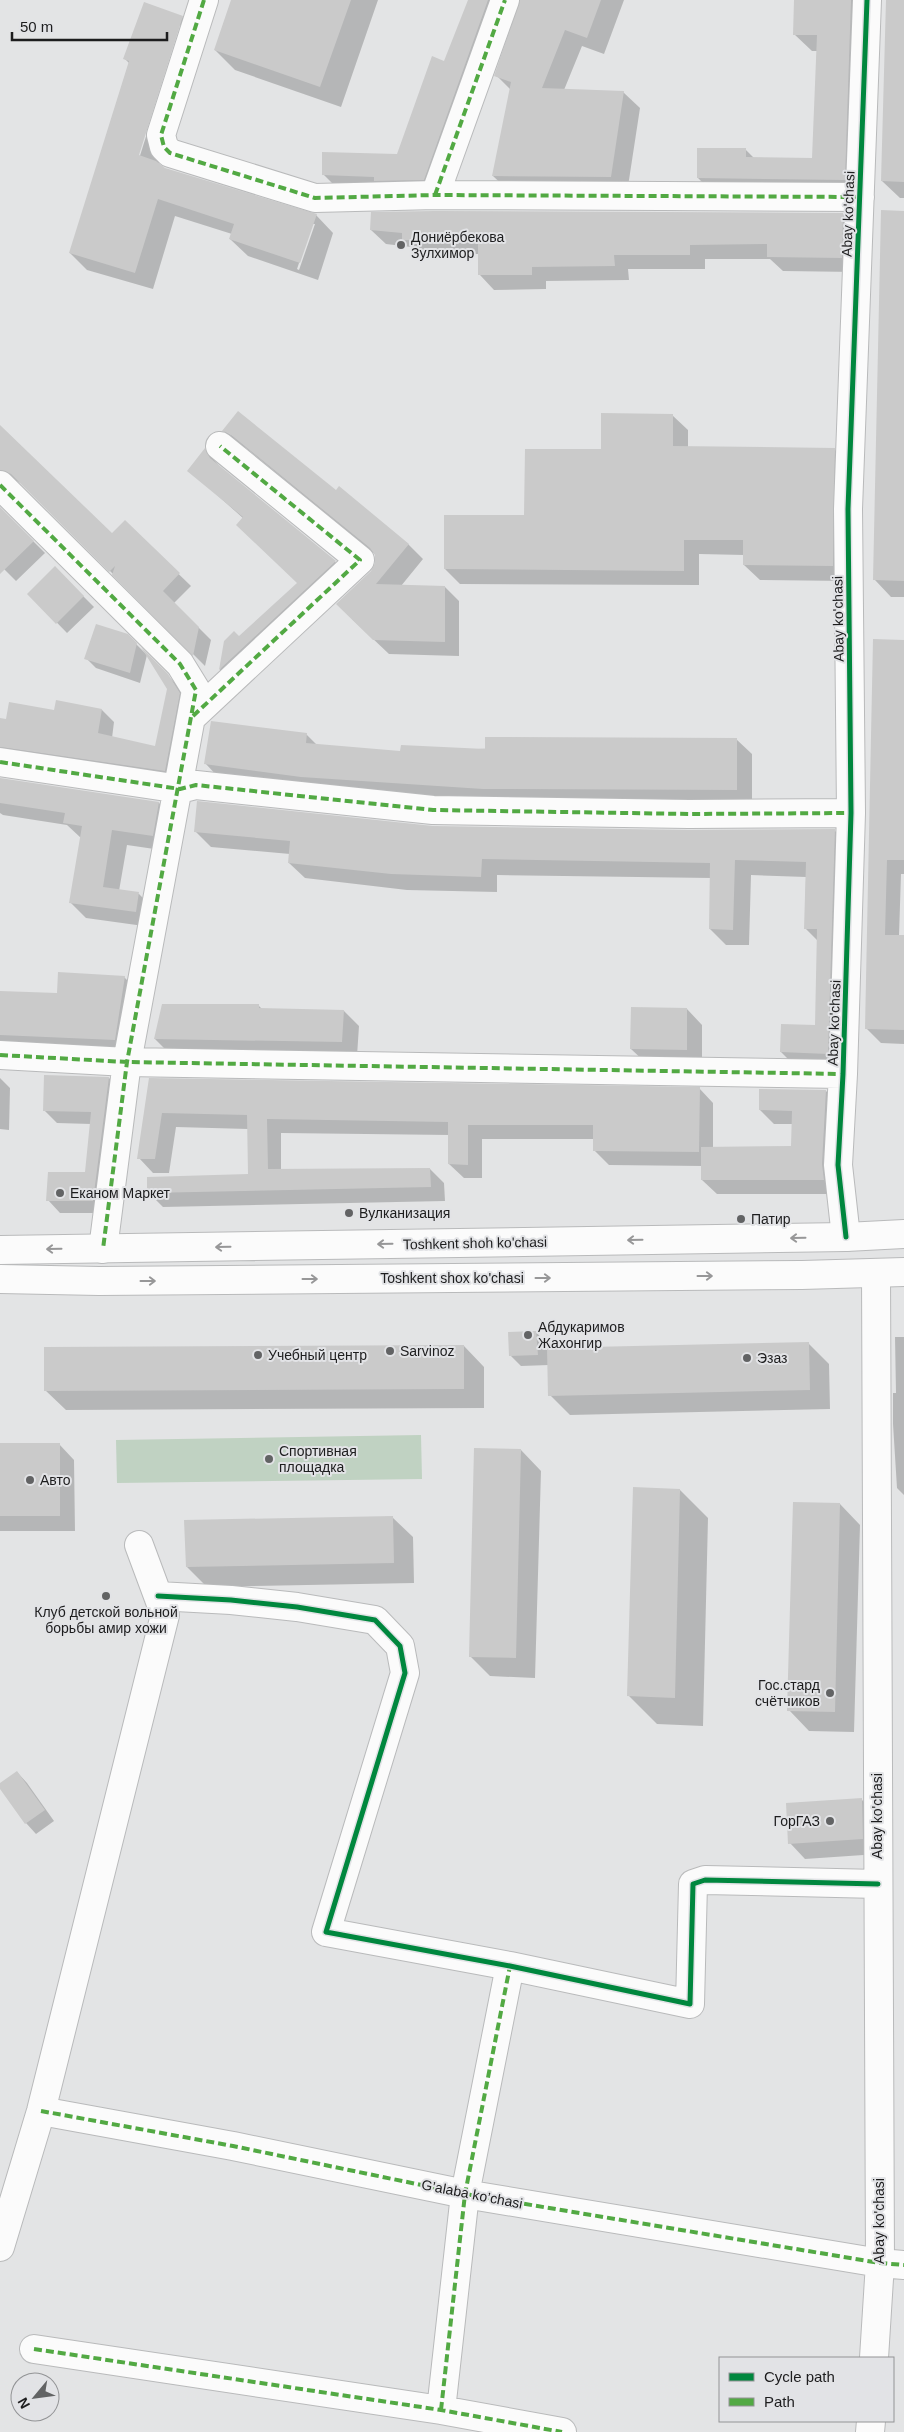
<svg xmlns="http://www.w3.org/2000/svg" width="904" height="2432" font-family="Helvetica,sans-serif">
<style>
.green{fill:#c0d2c2}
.shadow{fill:#0003;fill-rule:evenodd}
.building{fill:#cacaca}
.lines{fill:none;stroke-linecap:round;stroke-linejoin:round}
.minor-casing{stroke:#b9babb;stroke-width:30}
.major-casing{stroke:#b9babb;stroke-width:30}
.minor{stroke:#fbfbfb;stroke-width:28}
.major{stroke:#fbfbfb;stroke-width:28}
.quiet{stroke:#52a943;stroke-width:4;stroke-dasharray:8 4;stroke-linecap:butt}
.cycleway-casing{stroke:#e2e3e6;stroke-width:8}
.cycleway{stroke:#00873e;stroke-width:5}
.oneway{stroke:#979798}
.poi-dot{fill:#626364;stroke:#e2e3e6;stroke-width:2}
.labels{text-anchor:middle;stroke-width:4;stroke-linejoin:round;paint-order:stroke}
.street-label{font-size:14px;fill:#1d1d1e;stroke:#e2e3e6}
.poi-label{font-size:14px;fill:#1d1d1e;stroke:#e2e3e6;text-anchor:start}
</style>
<rect width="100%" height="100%" fill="#e3e4e5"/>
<!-- green -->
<path class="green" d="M421 1435 422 1479 117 1483 116 1440Z"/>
<!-- shadow -->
<path class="shadow" d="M232 0H378L341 107 235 70 215 50Z
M469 0H521L512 4 440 196 340 191 323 174 398 155 445 63Z
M521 0H624L604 54 582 46 564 90 623 92 640 108 627 193 510 192 493 176 511 90 496 75Z
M796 0H870L861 196 715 195 698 178 745 149 755 159H814L817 51H812L794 34Z
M887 0H904V198H900L882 181Z
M182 17 199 34 158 165 165 169 316 215 333 233 318 280 248 256 230 239 232 234 175 216 153 289 87 270 70 253 129 63 125 59ZM178 25H181L138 162 136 161ZM312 224H315L299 270 297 269Z
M904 212V597H891L875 580Z
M843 214 858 228 856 272 783 271 770 259H705V269H628L629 280 546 281V289L494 290 480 275V254H418L411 247 386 244 371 230Z
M672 415 688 430V447L834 449 849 464 848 581 760 580 744 565V555L699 554V585L460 584 445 569 526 516 602 450Z
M0 426 112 535 125 522 191 586 174 603 211 640 205 666 24 485 17 481H9L0 486Z
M224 431 337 491 408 544 423 559 401 586 445 587 459 601V656L389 654 352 619 376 564 375 554 246 448 238 445Z
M205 450 222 469 335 562 349 576 234 683 220 670 225 641 240 638 298 583 244 519 189 470Z
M0 508 45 553 16 581 0 565Z
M55 568 94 607 67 633 29 594Z
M127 635 147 655 140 683 96 668 86 658Z
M904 641V874H901L899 936H904V1044L881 1043 866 1028Z
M148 656 180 688 192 707 178 783 0 756V719L7 720 55 712 102 710 114 722 112 738 156 747 169 689Z
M306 734 317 745 401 752 736 739 752 754V805L412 799 220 779 205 763Z
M0 779 159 803 174 818 168 851 127 845 119 891 139 894 154 909 151 927 86 918 71 903 81 838 67 825 3 815 0 813Z
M433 827 689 831 834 830 850 846 843 1069 797 1068 781 1052 816 1026 818 941 805 928 806 877 751 875 749 945H726L710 929 711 878 497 875V892L407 890 305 878 289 863 290 854 211 847 195 831Z
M124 977 138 991 128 1053 0 1047V992L59 994Z
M259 1006 263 1010 344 1011 359 1026 357 1056 170 1054 155 1039Z
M687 1009 702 1025V1065L647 1064 631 1049Z
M0 1078 10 1088 9 1130 0 1129Z
M109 1078 122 1091 106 1213H60L48 1200 86 1173 91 1124 57 1123 44 1110Z
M150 1079 699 1088 713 1103V1148L792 1147 793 1124H774L760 1110 761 1090 826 1091 840 1105 838 1194H717L702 1180V1166L609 1165 594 1150V1139H482V1178H464L449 1164 450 1135 281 1133V1170L430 1169 444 1183 445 1201 163 1207 148 1192 249 1175 248 1129 176 1127 169 1173H153L139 1158Z
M536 1332 546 1343V1350L809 1344 829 1364 830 1409 570 1415 550 1395 549 1365 521 1366 511 1356Z
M895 1337H904V1495L897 1488 893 1424V1393H896Z
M464 1346 484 1367V1408L66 1410 45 1390Z
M0 1444H59L74 1460 75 1531H0Z
M521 1450 541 1471 535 1678 490 1676 470 1656Z
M680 1490 708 1518 703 1726 657 1724 629 1696Z
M840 1504 860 1525 854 1732 809 1731 789 1710Z
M392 1517 413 1537 414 1583 207 1587 187 1567Z
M17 1772 27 1783 54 1821 36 1834 26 1823 0 1787Z
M862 1800 877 1815 878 1854 805 1859 790 1843Z"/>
<!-- building -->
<path class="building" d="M231 0H351L320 87 214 50Z
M468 0H488L424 180 374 181V177L322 175V152L397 154 432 56 444 61Z
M520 0H601L587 38 565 30 542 88 624 91 611 177 492 176 511 82 494 76Z
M794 0H851L845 180 697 178V148H746V157L812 158 817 35H793Z
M886 0H904V182L881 181Z
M144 2 183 16 139 155 156 161 165 168 317 214 300 263 229 239 234 224 158 199 135 273 69 253 129 61 123 59Z
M881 210 904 211V581L873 580Z
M435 211 843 213 842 258 767 257V244L690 245V255H614L615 266 532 267V275H478V241L402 240V233L370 230 371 212Z
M238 411 336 490 339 486 409 544 376 584 445 586V642L373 640 336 604 371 571 375 563V555L370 548 230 434 222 431Z
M601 413 673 414V446L835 448 833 566 743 565V540H684V571L444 569V515H524L525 449H601Z
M0 425 112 533 125 520 180 573 163 591 199 627 193 656 112 575 115 566 109 572 11 474 0 470Z
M205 448 210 458 336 561 219 670 224 641 234 631 239 636 297 583 236 525 243 517 187 471Z
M0 507 34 541 0 574Z
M55 566 84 596 56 624 27 594Z
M96 624 128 634 137 643 130 673 84 659Z
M873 639 904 640V860H887L885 935H904V1030L865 1029Z
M141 647 168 674 180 693 165 771 0 747V718L6 719 9 702 54 710 56 700 102 709 98 733 155 746 167 689Z
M211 721 307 733 306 743 400 751 401 745 485 749V737L737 738V790L483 789 301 777 204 764Z
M0 778 159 802 153 836 112 830 103 887 139 892 136 912 69 903 82 826 63 823 65 813 0 803Z
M197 801 433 826 689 830 835 829 828 1054 780 1052 781 1024 815 1025 817 929H804L806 862 735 860 733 930 709 929 710 863 482 859 481 877 391 874 288 863 290 841 194 832Z
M58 972 125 976 115 1040 0 1035V991L57 993Z
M162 1004H259V1008L344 1010 342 1042 154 1039Z
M631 1007 687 1008V1050L630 1049Z
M44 1075 109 1077 93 1201H46L48 1172H85L91 1112 43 1111Z
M149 1078 700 1087 699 1152 593 1151V1125H468V1165L448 1164V1122L267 1119 268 1169 430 1168 431 1187 147 1193V1177L248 1174 247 1115 162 1113 155 1159H137Z
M759 1089 826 1090 822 1164 824 1180H701V1147L791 1146 792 1111 759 1110Z
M536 1331 538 1355 509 1356 508 1332Z
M809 1342 810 1390 548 1396 547 1348Z
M464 1345V1389L44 1391V1347Z
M0 1443H60V1516H0Z
M474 1448 521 1449 516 1658 469 1657Z
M633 1487 680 1489 675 1698 627 1696Z
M793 1502 840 1503 835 1712 787 1711Z
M393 1516 394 1563 186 1567 184 1520Z
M17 1771 45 1810 25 1824 0 1789V1783Z
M862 1798 863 1839 788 1844 786 1803Z"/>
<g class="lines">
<!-- minor casing -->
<g class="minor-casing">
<path id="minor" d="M204 0 161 135 164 147 170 153 315 198 435 195 860 197
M435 195 505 0
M0 485 180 664 196 690 127 1062 103 1249
M193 716 360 560 220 446
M0 762 180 789 196 785 433 810 689 814 851 813
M0 1055 127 1062 843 1074
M846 1237 838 1165 843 1074 851 813 848 509 867 0
M158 1596 231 1600 297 1607 375 1620 400 1646 405 1673 326 1932 510 1966 690 2004 693 1884 705 1880 878 1884
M41 2111 233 2146 465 2194 880 2263 904 2265
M0 2247 41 2111 165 1615 139 1545
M34 2349 441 2410 562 2432
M874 2358 880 2263 876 1274
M441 2410 465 2194 510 1966
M870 2432 871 2421"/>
</g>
<!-- major casing -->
<g class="major-casing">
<path id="major" d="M0 1250 846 1237 904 1234
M0 1279 99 1281 802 1275 904 1272"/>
</g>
<!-- minor -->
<use href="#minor" class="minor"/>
<!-- major -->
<use href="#major" class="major"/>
<!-- quiet -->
<path class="quiet" d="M204 0 161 135 164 147 170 153 315 198 435 195 860 197
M435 195 505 0
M0 485 180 664 196 690 127 1062 103 1249
M193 716 360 560 220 446
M0 762 180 789 196 785 433 810 689 814 851 813
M0 1055 127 1062 843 1074
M41 2111 233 2146 465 2194 880 2263 904 2265
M34 2349 441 2410 562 2432
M441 2410 465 2194 510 1966"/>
<!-- cycleway casing -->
<g class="cycleway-casing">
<path id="cycleway" d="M846 1237 838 1165 843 1074 851 813 848 509 867 0
M158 1596 231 1600 297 1607 375 1620 400 1646 405 1673 326 1932 510 1966 690 2004 693 1884 705 1880 878 1884"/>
</g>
<!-- cycleway -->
<use href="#cycleway" class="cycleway"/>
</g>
<!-- one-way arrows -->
<defs><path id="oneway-shaft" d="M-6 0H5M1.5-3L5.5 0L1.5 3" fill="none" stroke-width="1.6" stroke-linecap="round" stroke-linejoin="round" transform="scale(1.25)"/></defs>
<g class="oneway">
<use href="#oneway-shaft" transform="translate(798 1238) rotate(179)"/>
<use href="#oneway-shaft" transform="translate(635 1240) rotate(179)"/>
<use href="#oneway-shaft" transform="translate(385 1244) rotate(179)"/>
<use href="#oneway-shaft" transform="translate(223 1247) rotate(179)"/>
<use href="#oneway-shaft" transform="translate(54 1249) rotate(179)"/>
<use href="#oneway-shaft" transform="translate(705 1276)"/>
<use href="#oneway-shaft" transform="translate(543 1278)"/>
<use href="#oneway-shaft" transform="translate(310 1279)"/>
<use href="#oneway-shaft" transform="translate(148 1281)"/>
</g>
<!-- markers -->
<g class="poi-dot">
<circle cx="401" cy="245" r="5"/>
<circle cx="60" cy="1193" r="5"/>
<circle cx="349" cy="1213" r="5"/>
<circle cx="741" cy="1219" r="5"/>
<circle cx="528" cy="1335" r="5"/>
<circle cx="390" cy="1351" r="5"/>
<circle cx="258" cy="1355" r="5"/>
<circle cx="747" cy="1358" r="5"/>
<circle cx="269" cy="1459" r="5"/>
<circle cx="30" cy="1480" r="5"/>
<circle cx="106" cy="1596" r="5"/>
<circle cx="830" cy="1693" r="5"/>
<circle cx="830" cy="1821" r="5"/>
</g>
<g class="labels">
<!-- street labels -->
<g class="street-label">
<text transform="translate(848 214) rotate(-88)" y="5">Abay ko'chasi</text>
<text transform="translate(838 619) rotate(-91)" y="5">Abay ko'chasi</text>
<text transform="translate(834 1023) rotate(-88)" y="5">Abay ko'chasi</text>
<text transform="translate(475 1243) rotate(-1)" y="5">Toshkent shoh ko'chasi</text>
<text x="452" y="1283">Toshkent shox ko'chasi</text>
<text transform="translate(877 1816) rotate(-90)" y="5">Abay ko'chasi</text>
<text transform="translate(472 2194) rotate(11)" y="5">G’alaba ko’chasi</text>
<text transform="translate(879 2221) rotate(-90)" y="5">Abay ko'chasi</text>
</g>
<!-- poi labels -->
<g class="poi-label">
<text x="411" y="242">Дониёрбекова<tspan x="411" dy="16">Зулхимор</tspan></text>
<text x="70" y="1198">Еканом Маркет</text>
<text x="359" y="1218">Вулканизация</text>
<text x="751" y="1224">Патир</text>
<text x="538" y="1332">Абдукаримов<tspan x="538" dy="16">Жахонгир</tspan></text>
<text x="400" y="1356">Sarvinoz</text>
<text x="268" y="1360">Учебный центр</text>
<text x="757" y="1363">Эзаз</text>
<text x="279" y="1456">Спортивная<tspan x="279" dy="16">площадка</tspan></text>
<text x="40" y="1485">Авто</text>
<text x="106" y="1617" text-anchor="middle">Клуб детской вольной<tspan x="106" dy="16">борьбы амир хожи</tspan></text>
<text x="820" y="1690" text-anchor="end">Гос.стард<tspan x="820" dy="16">счётчиков</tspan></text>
<text x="820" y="1826" text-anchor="end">ГорГАЗ</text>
</g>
</g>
<!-- legend -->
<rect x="719" y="2357" width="175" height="65" fill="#e2e3e6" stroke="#939496"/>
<rect x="729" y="2373" width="25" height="8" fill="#00873e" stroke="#939496"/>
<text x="764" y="2382" font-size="15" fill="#1d1d1e">Cycle path</text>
<rect x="729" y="2398" width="25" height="8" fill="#52a943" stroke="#939496"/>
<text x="764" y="2407" font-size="15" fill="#1d1d1e">Path</text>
<!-- north arrow -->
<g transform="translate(35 2397) rotate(241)"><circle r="24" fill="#e2e3e6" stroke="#939496"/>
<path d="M0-4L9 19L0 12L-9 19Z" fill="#626364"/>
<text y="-8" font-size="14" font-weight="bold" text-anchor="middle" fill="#1d1d1e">N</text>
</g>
<!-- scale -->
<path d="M12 32v8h155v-8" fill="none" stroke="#1d1d1e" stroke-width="2.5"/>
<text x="20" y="32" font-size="15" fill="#1d1d1e" stroke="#e2e3e6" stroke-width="4" paint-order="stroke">50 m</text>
</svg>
